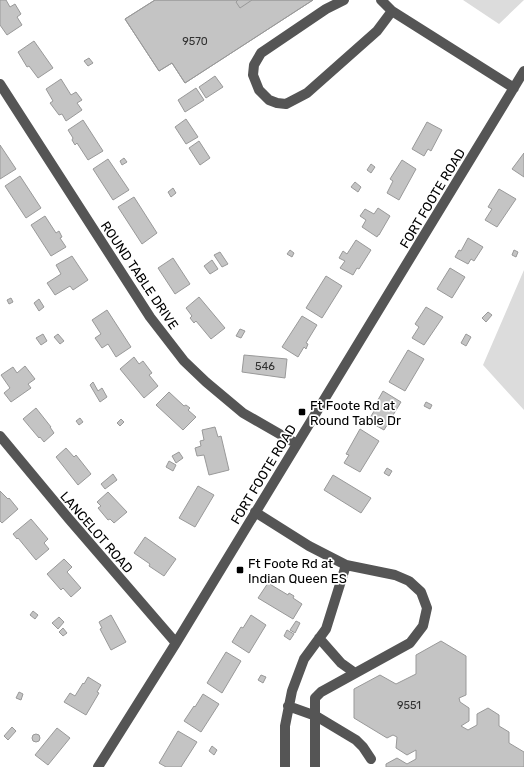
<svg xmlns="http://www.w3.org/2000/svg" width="524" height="767" font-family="Rubik,sans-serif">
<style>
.green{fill:#dcdcdc}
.building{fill:#c4c4c4;stroke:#999}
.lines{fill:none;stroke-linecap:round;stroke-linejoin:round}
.minor{stroke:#555;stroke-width:10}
.poi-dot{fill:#000;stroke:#fff;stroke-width:1.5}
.labels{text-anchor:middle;stroke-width:3.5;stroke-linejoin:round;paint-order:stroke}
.number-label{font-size:11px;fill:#313131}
.street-label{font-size:13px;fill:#000;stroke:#fff}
.poi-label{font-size:13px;fill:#000;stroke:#fff;text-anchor:start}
</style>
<rect width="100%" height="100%" fill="#fff"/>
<!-- green -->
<path class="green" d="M463 0H524L499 24Z
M524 270V410L483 365Z"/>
<!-- building -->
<path class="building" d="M0 0H6L10 7 15 4 21 14 17 17 22 25 7 35 0 25Z
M155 0H238L236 2 240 8 252 0H313L185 83 172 63 159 71 125 19Z
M155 0H313L185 83 172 63 159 71 125 19Z
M34 41 53 68 38 78 29 66 27 67 18 52Z
M89 58 93 63 88 66 84 61Z
M215 76 223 87 206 98 199 87Z
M61 79 71 95 76 92 82 100 77 103 82 110 66 121 62 114 59 115 50 103 53 101 46 89Z
M196 88 204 100 185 112 178 100Z
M186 119 198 137 186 144 175 127Z
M83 120 103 151 88 160 77 143 75 145 72 140 73 138 68 130Z
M427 122 442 130 431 151 428 149 424 156 412 149Z
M199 141 210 158 200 165 189 148Z
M0 145 16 169 0 179Z
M524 153V177L512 169Z
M124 158 127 162 122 165 120 161Z
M108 159 129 190 113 200 93 169Z
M402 160 416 169 399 200 387 193 393 181 390 179Z
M371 164 375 167 371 173 367 170Z
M20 176 41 208 26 218 5 186Z
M355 182 361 187 358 192 351 187Z
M173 188 176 193 171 197 168 192Z
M499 189 516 199 497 227 485 220 492 209 488 207Z
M134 197 157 233 142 244 118 207Z
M378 208 390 216 379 235H378L377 237 362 227 366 220 360 216 365 209 374 214Z
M45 216 56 233 59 231 62 237 60 238 66 247 51 256 31 225Z
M468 238 483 247 474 261 471 259 468 264 455 257 459 250 461 251Z
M356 240 371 250 359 269 357 268 353 275 340 268 345 261 339 258 343 251 347 254Z
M290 250 294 253 292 257 287 254Z
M514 250 518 252 516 257 512 255Z
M220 252 228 264 222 267 214 255Z
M72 256 88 280 73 290 70 286 55 295 47 283 61 274 56 265Z
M173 258 190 284 175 294 158 268Z
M212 260 218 269 210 274 204 266Z
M450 268 465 277 452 298 437 289Z
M326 276 342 286 322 318 306 308Z
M199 297 225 328 211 339 196 321 194 323 190 318 192 316 186 308Z
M11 298 13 302 9 304 7 300Z
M39 299 44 307 39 311 34 303Z
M426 307 443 317 424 345 412 338 419 327 415 324Z
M107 310 131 347 116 357 108 344 102 348 95 338 101 334 92 320Z
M488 312 492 315 486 322 482 318Z
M302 316 317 325 306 343 308 344 306 349 304 347 298 357 282 347Z
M240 329 245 331 241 338 236 336Z
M43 334 47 341 41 345 36 338Z
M58 334 64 341 60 344 54 337Z
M466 334 471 337 466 346 461 343Z
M408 350 424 359 405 391 389 382Z
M244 355 287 359 285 378 242 372Z
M134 357 139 364 143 361 152 373 149 375 158 386 144 398 120 369Z
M25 366 35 379 28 384 31 388 11 402 4 393 10 388 1 375 13 367 17 373Z
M93 382 98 391 102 388 107 397 100 402 90 385Z
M383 391 401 402 384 430 368 421 376 408 374 407Z
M169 392 184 406 186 405 190 408 188 410 196 417 183 430 156 405Z
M426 402 432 405 430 409 424 406Z
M36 408 51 427H50L54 433 44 442 40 437 39 438 23 419Z
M80 418 83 422 79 425 76 421Z
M121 419 124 422 120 426 117 423Z
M215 427 218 437 221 436 229 470 209 475 204 455 197 456 195 448 201 446 200 441 204 440 202 430Z
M360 429 379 441 360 472 344 463 349 455 346 454Z
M66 448 74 457 76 455 91 474 78 485 56 457Z
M179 452 183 458 176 463 172 456Z
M169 461 176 465 173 471 166 467Z
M387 468 392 471 389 476 384 473Z
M113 474 117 480 105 489 101 484Z
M333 475 371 498 361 513 324 490Z
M198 486 214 495 195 527 179 518Z
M0 491 8 499 9 498 18 509 2 523 0 521Z
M108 492 127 512 114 523 110 519 108 520 98 508 101 506 97 502Z
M31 519 48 539 44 543 49 549 36 560 18 538 17 539 13 534Z
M145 537 176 559 164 576 149 566 150 564 134 553Z
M64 559 72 567 67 572 81 588 71 597 63 588 61 590 47 574Z
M268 583 288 595 289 593 294 596 293 598 302 604 293 619 258 598Z
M33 611 38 615 35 619 30 615Z
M111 615 126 642 111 650 100 629 102 628 99 622Z
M251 615 266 625 249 653 232 642 241 627 243 628Z
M59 617 64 622 58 629 52 623Z
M296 621 300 623 295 633 290 630Z
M63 628 67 633 63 636 59 632Z
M287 630 294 634 290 640 284 636Z
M441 641 466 656V695L459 698 460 702 469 708V721L461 726 468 730 477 725V714L488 708 499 715V726L509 732V743L524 752V767H386V764L397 758 407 764 416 759V750L407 755 396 748 397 737 393 735 387 738 354 718V689L380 675 396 684 416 674V655Z
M226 652 241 661 222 693 207 683Z
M261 675 266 677 263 683 258 680Z
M88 677 101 685 97 692 99 693 86 715 64 702 70 693 75 696 83 683 84 684Z
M19 692 23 694 21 700 16 698Z
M203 694 219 704 201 732 184 721 194 706 195 707Z
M12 727 16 731 8 740 4 736Z
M57 728 70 738 48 765 35 755Z
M178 731 197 742 181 767H166L159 763Z
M32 738a4 4 0 1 1 8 0a4 4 0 1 1-8 0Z
M212 746 217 750 214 755 209 751Z"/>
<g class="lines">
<!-- minor -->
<path class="minor" d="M344 0 326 9 261 53 254 65 253 75 259 90 269 100 277 103 286 104 307 93 377 31 392 11
M381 0 392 11 514 88
M0 84 150 317 184 361 206 382 243 413 297 444
M0 436 69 519 176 643
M255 512 309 546 346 565 326 629 304 659 292 691 285 726V767
M319 638 341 663 355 673
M288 706 316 716 356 740 363 747 371 759
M98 767 176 643 524 71
M315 767V698L321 692 410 643 423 626 427 608 421 592 409 581 395 575 346 565"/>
</g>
<!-- markers -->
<g class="poi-dot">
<rect x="298" y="408" width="8" height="8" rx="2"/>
<rect x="236" y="566" width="8" height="8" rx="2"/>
</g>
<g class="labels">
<!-- number labels -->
<g class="number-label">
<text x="195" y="45">9570</text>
<text x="265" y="370">546</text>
<text x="409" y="709">9551</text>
</g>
<!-- street labels -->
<g class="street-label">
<text transform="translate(432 198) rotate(-59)" y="5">FORT FOOTE ROAD</text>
<text transform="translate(140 275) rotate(56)" y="5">ROUND TABLE DRIVE</text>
<text transform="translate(263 474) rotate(-59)" y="5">FORT FOOTE ROAD</text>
<text transform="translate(97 532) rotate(49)" y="5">LANCELOT ROAD</text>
</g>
<!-- poi labels -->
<g class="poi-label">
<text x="310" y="410">Ft Foote Rd at<tspan x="310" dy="15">Round Table Dr</tspan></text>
<text x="248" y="568">Ft Foote Rd at<tspan x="248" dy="15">Indian Queen ES</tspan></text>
</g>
</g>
</svg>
